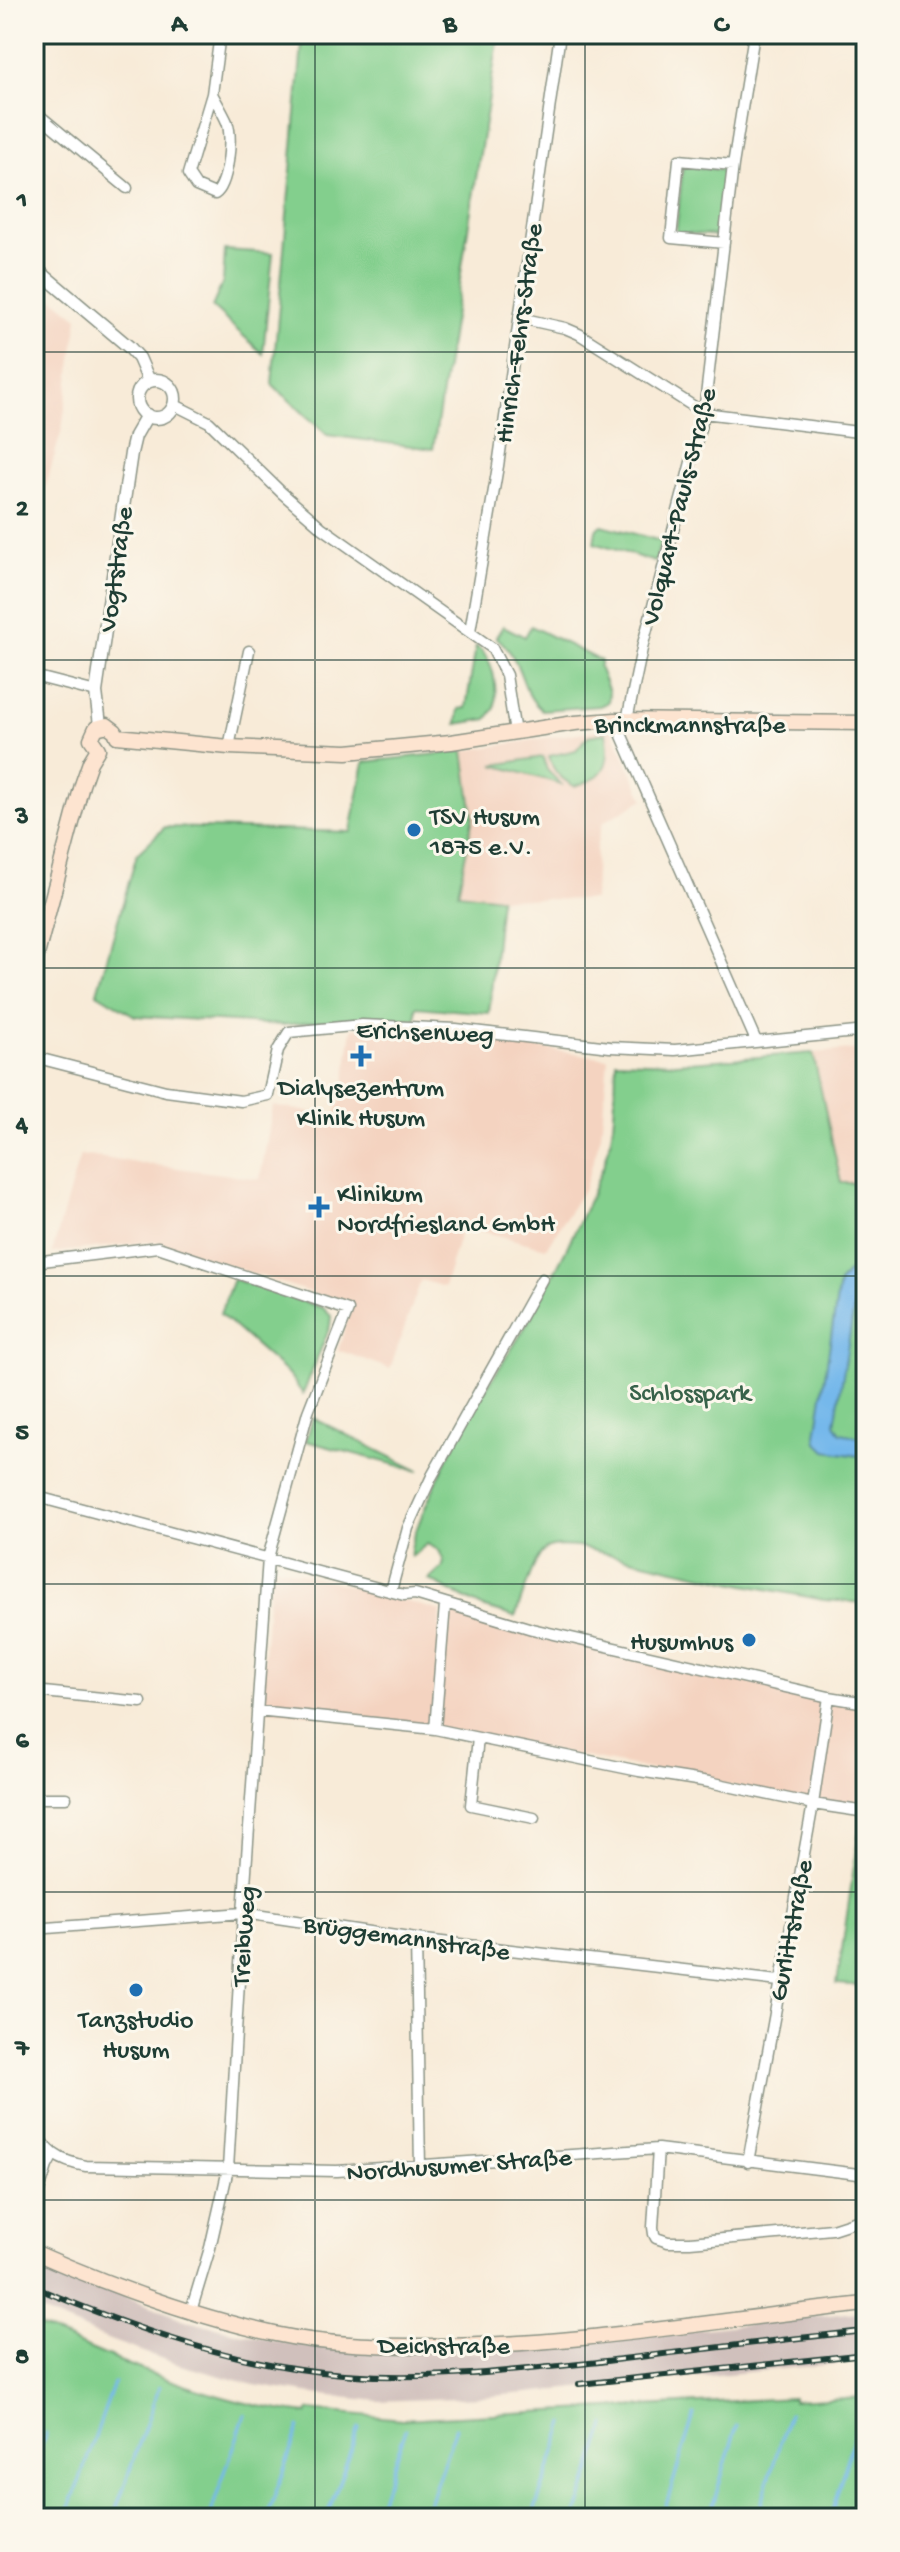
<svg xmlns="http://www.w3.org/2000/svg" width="900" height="2552" font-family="'Gochi Hand',sans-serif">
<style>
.built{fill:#f4d3c0}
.industrial{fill:#d0c0bc}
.green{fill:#83cf8d;stroke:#518660;stroke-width:2}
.water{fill:#75b8eb;stroke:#4a7a90;stroke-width:2}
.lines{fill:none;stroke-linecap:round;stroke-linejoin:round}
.stream{stroke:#75b8eb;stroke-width:3}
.minor-casing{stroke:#8c9486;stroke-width:13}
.tertiary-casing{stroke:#8c9486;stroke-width:15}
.secondary-casing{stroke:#8c9486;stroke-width:17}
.minor{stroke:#fff;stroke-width:10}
.tertiary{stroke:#fff;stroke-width:12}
.secondary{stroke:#fde4d0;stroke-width:14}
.rail-casing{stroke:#1f3d34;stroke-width:6}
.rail{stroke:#fbf7ec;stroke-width:3;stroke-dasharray:9;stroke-linecap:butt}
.grid{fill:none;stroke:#1f3d34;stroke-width:2;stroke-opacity:0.55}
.poi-dot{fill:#1f6fb2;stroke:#fbf7ec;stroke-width:3}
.labels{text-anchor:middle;stroke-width:6;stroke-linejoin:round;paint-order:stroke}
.street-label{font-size:26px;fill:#1f3d34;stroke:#fbf7ec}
.poi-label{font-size:26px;fill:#1f3d34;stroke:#fbf7ec;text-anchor:start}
.park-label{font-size:26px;fill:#38624a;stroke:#fbf7ec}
.neatline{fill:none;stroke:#1f3d34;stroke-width:3}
.grid-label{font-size:26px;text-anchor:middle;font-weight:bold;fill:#1f3d34}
</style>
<rect width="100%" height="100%" fill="#fbf7ec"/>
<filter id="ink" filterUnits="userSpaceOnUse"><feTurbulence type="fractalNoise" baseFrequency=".0125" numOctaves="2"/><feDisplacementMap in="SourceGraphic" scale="16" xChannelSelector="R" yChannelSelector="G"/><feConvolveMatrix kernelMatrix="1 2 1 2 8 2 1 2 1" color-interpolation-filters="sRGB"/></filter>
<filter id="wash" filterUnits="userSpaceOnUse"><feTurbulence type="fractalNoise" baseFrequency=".006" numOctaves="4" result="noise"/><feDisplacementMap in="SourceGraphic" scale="32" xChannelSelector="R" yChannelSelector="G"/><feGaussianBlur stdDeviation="1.8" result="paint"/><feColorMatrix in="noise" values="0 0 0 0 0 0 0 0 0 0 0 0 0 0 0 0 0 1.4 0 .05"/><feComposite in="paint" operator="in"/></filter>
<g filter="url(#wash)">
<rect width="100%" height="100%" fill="#f8ebd8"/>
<!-- built -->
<path class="built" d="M34 283 78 318 62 429 40 506 34 504Z
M611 728 644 799 603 822 596 847 594 900 500 898 458 893 473 817 464 751Z
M352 1028H386L465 1037 608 1058 601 1135 585 1187 546 1248 462 1226 444 1287 421 1280 390 1369 338 1350 352 1306 155 1241 52 1253 80 1155 260 1179 273 1106 335 1116 344 1090Z
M866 1049V1182L841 1183 813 1053Z
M271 1565 441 1611 432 1727 260 1709Z
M447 1609 505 1626 826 1700 811 1801 437 1728Z
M831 1700 866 1705V1810L816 1803Z"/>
<!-- industrial -->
<path class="industrial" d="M34 2260 185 2320 274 2341 320 2348 383 2353 491 2352 866 2311V2361L482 2397 378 2401 313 2394 254 2385 180 2365 112 2341 34 2309Z"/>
<!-- green -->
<path class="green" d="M303 34H499L433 449 327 435 272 384Z
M683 166 724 170 717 236 676 232Z
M225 250 273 253 263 354 212 307 223 282Z
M602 525 661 541 655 562 594 543 596 530Z
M503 626 525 637 531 626 601 661 599 667 609 692 608 702 600 706 542 710C519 693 525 660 496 637Z
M476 646C495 659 497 687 495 708L487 719 457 724 459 709 466 708Z
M606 733C612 763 605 779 574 786 560 778 553 772 549 756L576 750 588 736Z
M464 751 473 817 458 893 500 898 489 1013 416 1007V1019L353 1018 283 1025 135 1016 97 993 137 854 165 827 351 832 364 762Z
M543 757 547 770 561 784 494 765Z
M813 1053 841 1183H866V1603L824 1600 745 1585 578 1547C568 1547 555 1544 546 1549 534 1555 521 1603 515 1617L482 1607 429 1580 442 1568 444 1562 439 1550 427 1544 411 1557C406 1537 459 1436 472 1412 491 1378 515 1347 533 1313 558 1266 583 1218 602 1169 616 1134 615 1098 616 1061L676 1063Z
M233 1279 323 1308 331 1316 330 1326 303 1394 289 1375 220 1314Z
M313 1418 419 1471 306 1441Z
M861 1818 866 1819V1986L837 1984Z
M34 2324C117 2362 217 2404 307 2414L309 2410 402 2419 793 2398V2401L866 2397V2518H34Z"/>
<!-- water -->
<path class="water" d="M866 1269V1295L855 1302 835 1424 841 1433 866 1438V1457L826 1451 817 1442 816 1435 839 1284 848 1272Z"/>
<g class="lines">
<!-- stream -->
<path class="stream" d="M34 2467 46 2433
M66 2518 114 2383
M113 2518 159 2387
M209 2518 245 2415
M267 2518 299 2427
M326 2518 359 2428
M374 2518 406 2429
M424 2518 456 2427
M532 2518 565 2423
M575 2518 606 2424
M662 2518 694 2415
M709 2518 737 2425
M757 2518 789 2413
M830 2518 864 2402"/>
</g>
</g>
<g filter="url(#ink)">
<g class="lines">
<!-- minor casing -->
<g class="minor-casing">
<path id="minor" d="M212 94C217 103 223 113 227 122 233 137 228 186 215 194L196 186 188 174 212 94 220 34
M34 111 127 188
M724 243 671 238 679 160 733 165
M520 318 565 328 579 334 704 413 866 433
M175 405 209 422 282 493 321 527 492 648 506 675 515 733
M470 631 498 466 560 34
M34 676 96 692
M615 720 756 1041
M627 720 643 644 704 413 733 165 754 34
M229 747 249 651
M34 1057 166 1091 241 1101 268 1095 278 1050 289 1032 362 1025 456 1029 610 1047 675 1050 866 1031
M34 1262 158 1247 348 1310 308 1412 268 1558 243 1913 228 2169 210 2248 191 2311
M34 1496 404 1595 415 1594 532 1629 829 1697 866 1703
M391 1591 408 1528 432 1476 542 1279
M34 1691 141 1702
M257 1711 435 1729 639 1771 709 1782 813 1804 866 1812
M435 1729 445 1605
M478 1738 471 1805 534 1818
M34 1798H66
M34 1929 243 1913 416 1939 779 1981
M416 1939 420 2167
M34 2127C46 2152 58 2161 86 2166L337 2171 658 2149 866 2175
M658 2149 653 2227 654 2234 656 2238 668 2242H690L832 2229 866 2218
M748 2162 813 1804 829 1697
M34 2207 47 2166 53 2155"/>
</g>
<!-- tertiary casing -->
<g class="tertiary-casing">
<path id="tertiary" d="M34 267 129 347 139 358 149 381
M137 399a19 19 0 1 1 38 0a19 19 0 1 1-38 0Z
M100 725 96 692 131 453 135 436 147 415"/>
</g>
<!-- secondary casing -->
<g class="secondary-casing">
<path id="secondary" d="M117 736 229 747 347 752 451 742 575 723 615 720 866 723
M98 749 91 739 96 728 107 725 115 731 117 736
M34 966 82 785 90 762 98 749
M34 2252C111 2286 192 2316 275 2334 326 2345 380 2346 432 2346 577 2346 721 2319 866 2304"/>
</g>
<!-- minor -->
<use href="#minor" class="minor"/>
<!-- tertiary -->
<use href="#tertiary" class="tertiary"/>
<!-- secondary -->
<use href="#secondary" class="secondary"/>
<!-- rail casing -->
<g class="rail-casing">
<path id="rail" d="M34 2287C121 2323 206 2355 299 2369 396 2384 493 2373 589 2363 681 2352 774 2340 866 2331
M579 2384 866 2354"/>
</g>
<!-- rail -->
<use href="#rail" class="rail"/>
</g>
</g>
<!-- grid -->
<path class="grid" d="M315 34V2518M585 34V2518M34 352H866M34 660H866M34 968H866M34 1276H866M34 1584H866M34 1892H866M34 2200H866"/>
<!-- markers -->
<g class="poi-dot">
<circle cx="414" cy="830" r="8"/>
<path d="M357 1044h8v8h8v8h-8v8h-8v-8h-8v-8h8z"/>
<path d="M315 1195h8v8h8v8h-8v8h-8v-8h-8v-8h8z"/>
<circle cx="749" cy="1640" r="8"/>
<circle cx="136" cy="1990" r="8"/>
</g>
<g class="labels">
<!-- street labels -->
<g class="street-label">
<text transform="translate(517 333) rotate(-82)" y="9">Hinrich-Fehrs-Straße</text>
<text transform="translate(677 506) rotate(-76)" y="9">Volquart-Pauls-Straße</text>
<text transform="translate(114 569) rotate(-82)" y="9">Vogtstraße</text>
<text x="690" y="732">Brinckmannstraße</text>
<text transform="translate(425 1030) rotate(2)" y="9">Erichsenweg</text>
<text transform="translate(789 1930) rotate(-79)" y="9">Gurlittstraße</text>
<text transform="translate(242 1936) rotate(-86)" y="9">Treibweg</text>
<text transform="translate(407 1936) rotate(8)" y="9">Brüggemannstraße</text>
<text transform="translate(459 2163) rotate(-4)" y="9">Nordhusumer Straße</text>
<text x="444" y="2353">Deichstraße</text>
</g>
<!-- poi labels -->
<g class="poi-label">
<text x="430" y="824">TSV Husum<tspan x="430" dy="30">1875 e.V.</tspan></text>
<text x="361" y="1095" text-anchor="middle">Dialysezentrum<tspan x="361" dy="30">Klinik Husum</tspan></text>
<text x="337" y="1201">Klinikum<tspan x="337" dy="30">Nordfriesland GmbH</tspan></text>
<text x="733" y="1649" text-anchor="end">Husumhus</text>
<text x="136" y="2027" text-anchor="middle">Tanzstudio<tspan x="136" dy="30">Husum</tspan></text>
</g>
<!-- park labels -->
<g class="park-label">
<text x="690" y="1400">Schlosspark</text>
</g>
</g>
<!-- margin -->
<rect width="900" height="2552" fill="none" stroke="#fbf7ec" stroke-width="88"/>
<rect x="44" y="44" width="812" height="2464" class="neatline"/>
<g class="grid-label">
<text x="179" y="31">A</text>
<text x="450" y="31">B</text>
<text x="721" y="31">C</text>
<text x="22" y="207">1</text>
<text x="22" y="515">2</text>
<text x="22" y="823">3</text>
<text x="22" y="1131">4</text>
<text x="22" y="1439">5</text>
<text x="22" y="1747">6</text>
<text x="22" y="2055">7</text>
<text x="22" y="2363">8</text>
</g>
</svg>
